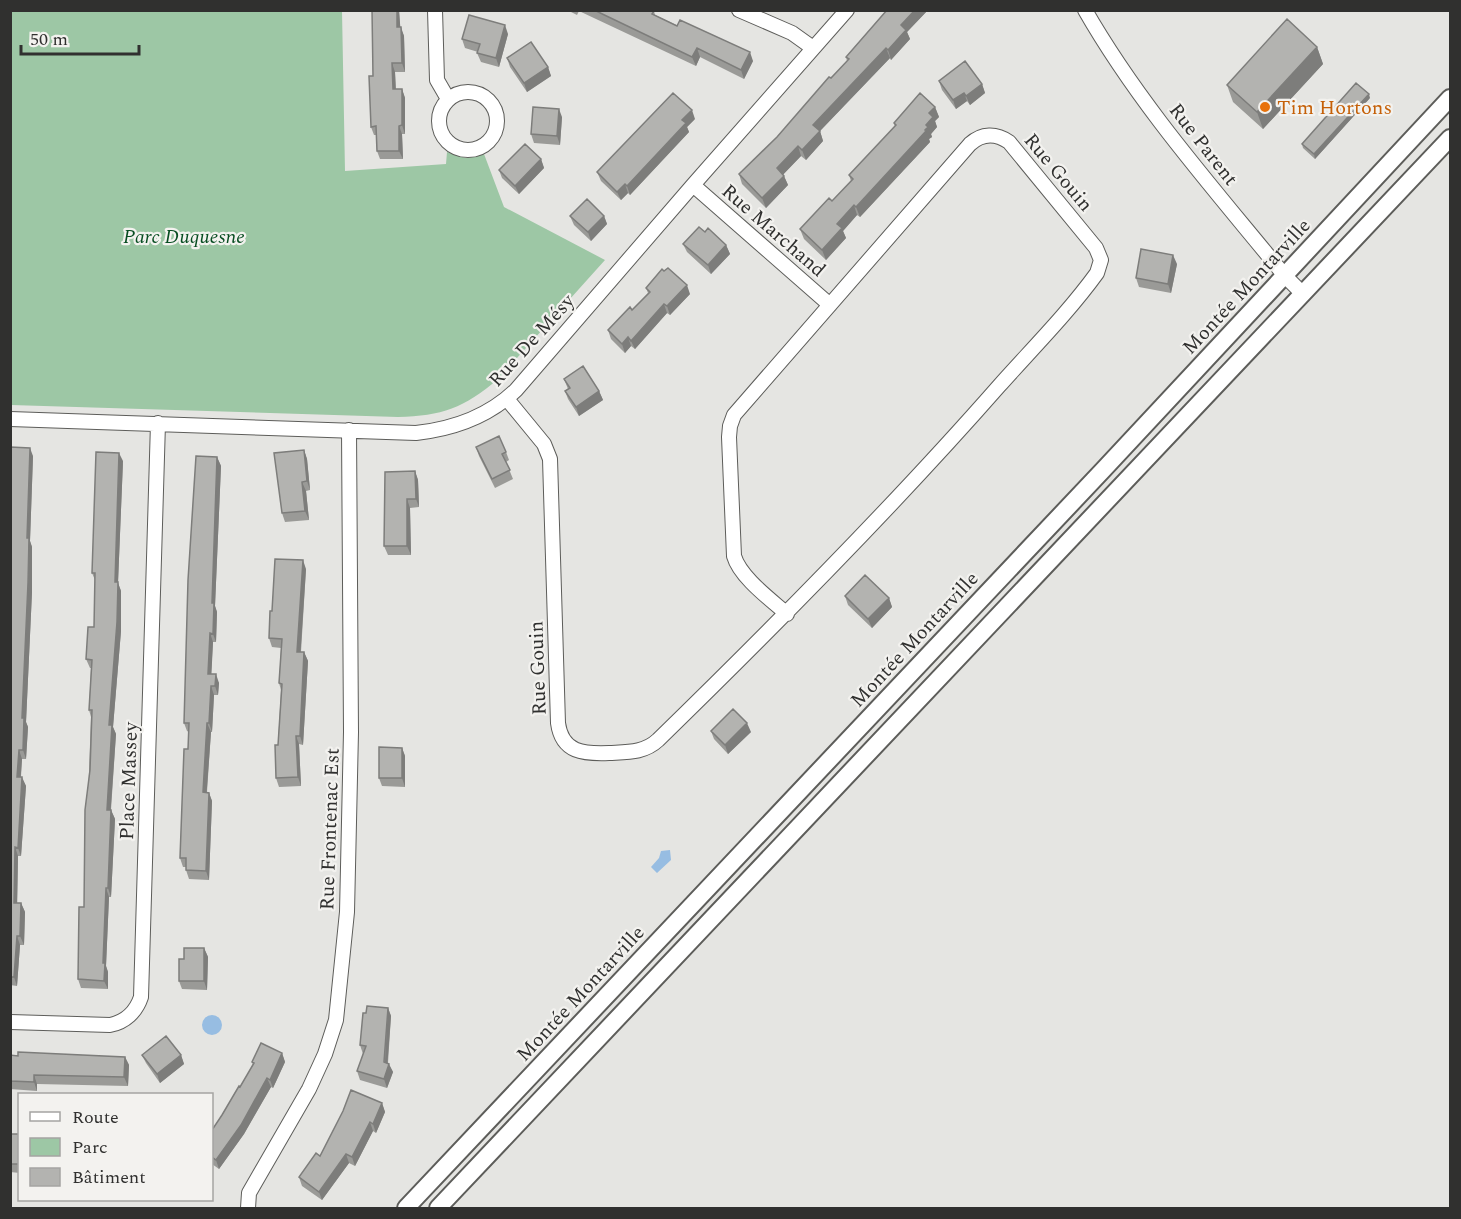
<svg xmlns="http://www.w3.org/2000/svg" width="1461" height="1219" font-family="Spectral,serif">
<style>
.green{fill:#9dc7a5}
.water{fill:#97bde2}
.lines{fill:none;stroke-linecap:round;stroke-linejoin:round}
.minor-casing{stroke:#5d5d5a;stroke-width:16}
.tertiary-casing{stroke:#5d5d5a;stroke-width:20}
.minor{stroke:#fff;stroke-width:14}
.tertiary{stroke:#fff;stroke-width:16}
.wall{fill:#9a9a97}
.shaded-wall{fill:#7d7d7b}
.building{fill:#b3b3b0;stroke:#7d7d7b;stroke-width:1.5}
.food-dot{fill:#e8710a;stroke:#f3f2ef;stroke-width:2}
.labels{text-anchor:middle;stroke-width:4.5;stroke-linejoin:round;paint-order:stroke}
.food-label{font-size:20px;fill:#c56008;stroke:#f3f2ef;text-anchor:start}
.street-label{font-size:20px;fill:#30302f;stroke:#f3f2ef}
.park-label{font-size:20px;font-style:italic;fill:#074d21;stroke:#f3f2ef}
</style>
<rect width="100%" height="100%" fill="#e5e5e2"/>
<!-- green -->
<path class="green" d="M11 10 342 11 345 171 446 164 447 152 466 158 484 154 504 207 605 260 498 379C464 408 442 416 398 417L11 405Z"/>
<!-- water -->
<path class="water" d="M670 850 671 860 657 873 651 867 659 858 661 851Z
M202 1025a10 10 0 1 1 20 0a10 10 0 1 1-20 0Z"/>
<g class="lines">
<!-- minor casing -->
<g class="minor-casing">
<path id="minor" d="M435 10 437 80 448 99
M739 10 792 33 813 48
M1085 10C1140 106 1215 190 1285 276L1303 294
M439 121a29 29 0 1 1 58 0a29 29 0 1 1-58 0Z
M693 185 830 305
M507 399 544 444 550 459 558 723C562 753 584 754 609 753 628 752 644 753 658 740 776 625 891 509 999 386 1032 349 1068 313 1097 273L1101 260 1096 248 1009 142C996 133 982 133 970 144L734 415 730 426 729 437 734 556C740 577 770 599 787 614
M10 419 416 433C453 429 489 416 516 390L693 185 847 10
M10 1022 110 1025C125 1022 136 1012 141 997L158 423
M248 1208 249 1193 309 1089 325 1054 336 1020 347 912 351 732 349 430"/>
</g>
<!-- tertiary casing -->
<g class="tertiary-casing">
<path id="tertiary" d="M406 1208 1104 469 1450 98
M438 1208 1450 138"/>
</g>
<!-- minor -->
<use href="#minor" class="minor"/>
<!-- tertiary -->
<use href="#tertiary" class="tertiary"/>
</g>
<!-- wall -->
<path class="wall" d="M372 10H399L400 27 404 36 405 72H395L396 89H402L405 98V134H402L403 159H380L377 151 376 135H374L371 127 373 76Z
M567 10H652L654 11 655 15 753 61 744 79 700 57 696 66 579 11 577 15Z
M887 10H928L907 32 910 39 891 60 890 58 820 131 823 141 806 160 801 156 783 174 788 185 766 208 742 184 739 174 777 137 847 61 846 57Z
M508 34 499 67 481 62 477 53 478 52 465 48 462 39Z
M1317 47 1323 64 1263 129 1233 102 1227 85Z
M507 58 548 67 551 76 527 92 510 67Z
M939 81 982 84 985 93 970 105 967 101 956 109 942 90Z
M1370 98 1315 159 1303 148 1302 144Z
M935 107 939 117 935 121 937 127 931 134 932 137 929 139 930 142 860 217 857 215 843 231 846 238 826 260 804 239 800 229 832 201 851 181 849 175 895 127 894 123Z
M562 117 560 145 534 143 531 134Z
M695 119 687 127 689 132 630 195 628 193 621 200 601 181 597 172Z
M541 159 544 168 519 194 502 178 499 170Z
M570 216H604L607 224 591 241 574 225Z
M705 232 726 245 730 254 711 274 687 252 683 244Z
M1177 264 1171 293 1139 287 1136 278Z
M646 288 690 294 670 315 667 313 635 349 631 346 625 353 611 339 608 330 632 310 648 293Z
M564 379 599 391 603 400 579 416 568 399 565 391 568 389Z
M10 447 33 456 30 541 32 547V592L26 722 28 727 26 759H22L21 777 26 786 21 856H18L17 903H21L25 912 24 945H20L17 986 10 985Z
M476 447 506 452 509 460 506 462 513 479 495 488 479 456Z
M304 450 307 459 310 490 306 491 309 520 285 522 282 513Z
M217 457 221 466 215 606 217 612 216 642H213L211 674 219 683 218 695H214L212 732H211L207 792 209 793 212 801 209 880 189 879 186 870V867H183L180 858 189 732 187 731 184 723Z
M123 461 118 583 121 591V631L113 727 116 734 111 810 115 819 111 897H109L106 966 108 972V989L81 988 78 979 84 907 91 717 89 710 91 668H90L86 659 94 627 95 580 92 573Z
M415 471 418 480 419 507 410 508 411 555H388L384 546Z
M306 569 301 652H304L308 661 303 745 299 744 301 786 279 787 276 778 281 690 279 683 281 648 272 647 269 638 272 611Z
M845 596 889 598 892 607 872 628 848 605Z
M711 731 751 732 728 754 714 739Z
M402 748 405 756V787L382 786 379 778Z
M204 948 208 957 207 990 182 989 179 981 184 959Z
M388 1008 391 1016 388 1063 393 1072 387 1088 360 1080 357 1071 363 1054 360 1045 366 1013Z
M282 1053 285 1062 273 1088 271 1087 244 1134 219 1169 212 1164V1130L240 1087 253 1065 252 1062Z
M10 1055 125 1057 129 1065 128 1086 37 1084V1091L10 1089Z
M142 1055H181L184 1064 160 1083 146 1063Z
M382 1103 385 1112 376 1133 373 1131 355 1166 349 1163 322 1200 302 1186 299 1177 320 1156Z
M10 1134H20V1173L10 1172Z"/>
<!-- shaded-wall -->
<path class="shaded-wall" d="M397 10H399L401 36 397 27Z
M915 10H928L907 32 910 39 891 60 888 50 901 25Z
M505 25 508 34 499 67 496 58Z
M401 27 404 36 405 72 402 63Z
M1317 47 1323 64 1263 129 1257 112Z
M697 48 700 57 696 66 692 57Z
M886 48 890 58 820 131 823 141 806 160 802 150 813 125Z
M750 52 753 61 744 79 741 70Z
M392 63 395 72 396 98 393 89Z
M548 67 551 76 527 92 524 83Z
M982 84 985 93 970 105 966 96Z
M402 89 405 98V134L402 125Z
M964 93 967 101 956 109 953 100Z
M1369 94 1370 98 1315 159 1314 154Z
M935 107 939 117 935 121 937 127 931 134 932 137 929 139 930 142 860 217 856 207 925 130 929 113Z
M559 109 562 117 560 145 557 136Z
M692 110 695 119 687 127 689 132 630 195 627 186 682 120Z
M399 126 402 134 403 159 399 151Z
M798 146 801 156 780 178 777 168Z
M541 159 544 168 519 194 515 186Z
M784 176 788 185 766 208 762 198Z
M625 184 628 193 621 200 617 192Z
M854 205 857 215 843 231 846 238 826 260 822 250 837 224Z
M604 216 607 224 591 241 588 232Z
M726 245 730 254 711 274 708 265Z
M1173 255 1177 264 1171 293 1168 284Z
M687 285 690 294 670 315 667 306Z
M664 304 667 313 635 349 631 341Z
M628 337 631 346 625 353 622 344Z
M599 391 603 400 579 416 576 407Z
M30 448 33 456 30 541 32 547V592L26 722 28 727 26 759 23 750 22 718Z
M304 450 307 459 310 490 307 481Z
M119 453 123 461 118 583 121 591V631L113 727 116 734 110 819 107 810Z
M217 457 221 466 215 606 217 612 216 642 213 634 212 603Z
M415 471 418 480 419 507 416 499Z
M302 482 306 491 309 520 305 511Z
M407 499 410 508 411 555 407 546Z
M303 560 306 569 300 660 297 652Z
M889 598 892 607 872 628 868 619Z
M210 633 213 642 211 683 208 674Z
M304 652 308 661 303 745 300 736Z
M216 674 219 683 218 695 215 686Z
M211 686 214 695 212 732 209 723Z
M207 723 211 732 206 801 203 792Z
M747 723 751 732 728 754 725 745Z
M296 736 299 744 301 786 298 777Z
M402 748 405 756V787L402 778Z
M19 750 22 759 20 786 17 777Z
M22 777 26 786 21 856 18 848Z
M209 793 212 801 209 880 206 871Z
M111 810 115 819 111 897 108 888Z
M15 847 18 856 17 912 14 903Z
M106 888 109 897 106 966 108 972V989L104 981 103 963Z
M21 903 25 912 24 945 20 936Z
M17 936 20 945 17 986 14 977Z
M204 948 208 957 207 990 204 981Z
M388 1008 391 1016 387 1069 389 1064 393 1072 387 1088 384 1079Z
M282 1053 285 1062 273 1088 270 1080Z
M181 1055 184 1064 160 1083 157 1074Z
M125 1057 129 1065 128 1086 124 1077Z
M34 1075 37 1084V1091L34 1082Z
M267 1078 271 1087 244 1134 219 1169 216 1160Z
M382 1103 385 1112 376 1133 373 1124Z
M370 1122 373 1131 355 1166 352 1157Z
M346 1154 349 1163 322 1200 319 1192Z"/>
<!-- building -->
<path class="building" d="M372 10H397V27H401L402 63H392L393 89H402V125L399 126V151H377L376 126 371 127 369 76H373Z
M594 10H652L654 11 652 14 677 26 680 20 750 52 741 70 697 48 692 57Z
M887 10H915L901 25 906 30 888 50 886 48 813 125 820 131 802 150 798 146 777 168 784 176 762 198 739 174 777 137 829 77 831 78 849 59 846 57Z
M469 15 505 25 496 58 477 53 480 44 462 39Z
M1287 19 1317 47 1257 112 1227 85Z
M531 42 548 67 524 83 507 58Z
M965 61 982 84 966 96 964 93 953 100 939 81Z
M1356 83 1369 94 1314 154 1302 144Z
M673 93 692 110 682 120 686 123 627 186 625 184 617 192 597 172Z
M920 93 935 107 929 113 933 117 926 125 928 127 925 130 926 131 856 207 854 205 837 224 842 228 822 250 800 229 829 198 832 201 853 179 849 175 896 125 894 123Z
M533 107 559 109 557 136 531 134Z
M525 144 541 159 515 186 499 170Z
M587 199 604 216 588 232 570 216Z
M699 227 705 232 708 228 726 245 708 265 683 244Z
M1141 249 1173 255 1168 284 1136 278Z
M668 268 687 285 667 306 664 304 631 341 628 337 622 344 608 330 630 307 632 310 650 292 646 288 662 269 664 271Z
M583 366 599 391 576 407 565 391 570 388 564 379Z
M499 436 506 452 502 454 510 470 492 479 476 447Z
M10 447 30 448 27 538H29L28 583 22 718H24L23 750H19L17 777H22L18 848 15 847 14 903H21L20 936H17L14 977H10Z
M304 450 307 481 302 482 305 511 282 513 274 453Z
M96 452 119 453 115 582H118L117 622 109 725H112L107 810H111L108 888H106L103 963H105L104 981 78 979 79 907H84L85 810 90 770 92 710H89L92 660 86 659 88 627H94L95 573H92Z
M196 456 217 457 212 603H214L213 634 210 633 208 674H216L215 686H211L209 723H207L203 792 209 793 206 871 186 870V858H180L184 749H188L189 723H184L188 580Z
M415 471 416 499H407V546H384L385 472Z
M275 559 303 560 297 652H304L300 736H296L298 777 276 778 275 745H278L282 684 279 683 282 639 269 638 270 611H272Z
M865 575 889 598 868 619 845 596Z
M733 709 747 723 725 745 711 731Z
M379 747 402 748V778H379Z
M184 948H204V981H179V959H184Z
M367 1006 388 1008 384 1062 389 1064 384 1079 357 1071 366 1046 360 1045 363 1013H366Z
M166 1036 181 1055 157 1074 142 1055Z
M261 1043 282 1053 270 1080 267 1078 241 1125 216 1160 212 1157V1130L222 1115 239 1086 240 1087 254 1063 252 1062Z
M18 1052 125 1057 124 1077 34 1075V1082L10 1081V1055L18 1056Z
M351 1090 382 1103 373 1124 370 1122 352 1157 346 1154 319 1192 299 1177 316 1153 320 1156 343 1111Z
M10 1134H20V1164H10Z"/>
<!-- markers -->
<circle class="food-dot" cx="1265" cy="107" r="6"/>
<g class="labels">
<!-- food labels -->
<g class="food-label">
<text x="1277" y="114">Tim Hortons</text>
</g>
<!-- street labels -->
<g class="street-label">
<text transform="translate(1204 144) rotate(52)" y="7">Rue Parent</text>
<text transform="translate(1059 172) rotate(50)" y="7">Rue Gouin</text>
<text transform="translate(774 230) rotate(41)" y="7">Rue Marchand</text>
<text transform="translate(1246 286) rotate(-47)" y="7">Montée Montarville</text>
<text transform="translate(531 340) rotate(-48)" y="7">Rue De Mésy</text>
<text transform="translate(914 639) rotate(-47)" y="7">Montée Montarville</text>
<text transform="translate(537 668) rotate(-92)" y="7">Rue Gouin</text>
<text transform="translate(128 781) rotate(-88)" y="7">Place Massey</text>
<text transform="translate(329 829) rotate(-88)" y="7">Rue Frontenac Est</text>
<text transform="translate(580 993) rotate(-47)" y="7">Montée Montarville</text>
</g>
<!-- park labels -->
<g class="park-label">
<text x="184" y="243">Parc Duquesne</text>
</g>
</g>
<!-- border -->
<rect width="1461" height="1219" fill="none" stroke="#30302f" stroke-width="24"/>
<!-- legend -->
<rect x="18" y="1093" width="195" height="108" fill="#f3f2ef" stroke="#a5a4a2" stroke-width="1.5"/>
<rect x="30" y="1112" width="30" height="9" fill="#ffffff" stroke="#a5a4a2" stroke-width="1.5"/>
<text x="72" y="1123" font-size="18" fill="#30302f">Route</text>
<rect x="30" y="1138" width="30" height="18" fill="#9dc7a5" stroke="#a5a4a2" stroke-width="1.5"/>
<text x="72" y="1153" font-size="18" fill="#30302f">Parc</text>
<rect x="30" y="1168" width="30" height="18" fill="#b3b3b0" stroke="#a5a4a2" stroke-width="1.5"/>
<text x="72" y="1183" font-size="18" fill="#30302f">Bâtiment</text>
<!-- scale -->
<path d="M21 45v9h118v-9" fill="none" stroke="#30302f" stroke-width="3"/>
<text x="30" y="45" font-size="18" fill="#30302f" stroke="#f3f2ef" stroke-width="4.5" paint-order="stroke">50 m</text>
</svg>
